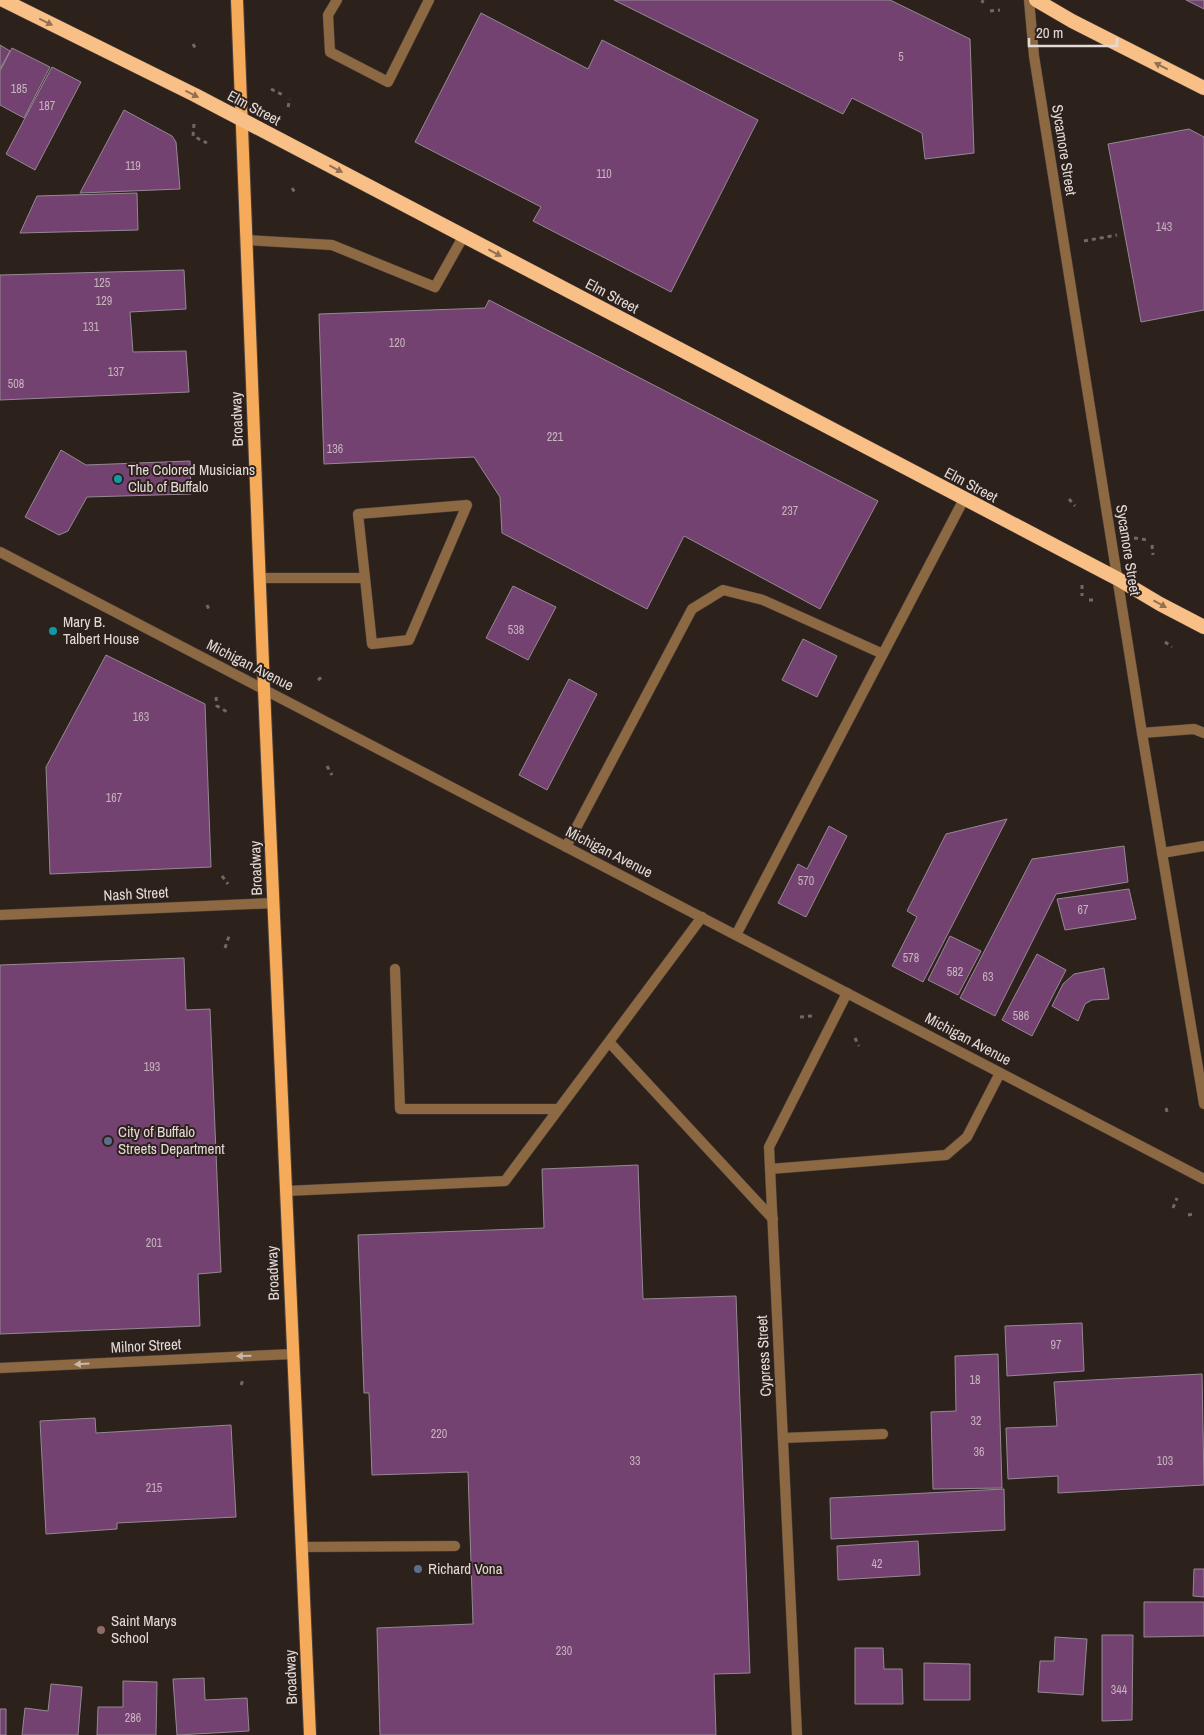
<svg xmlns="http://www.w3.org/2000/svg" width="1204" height="1735" font-family="'Archivo Narrow',sans-serif">
<style>
.building{fill:#734270;stroke:#948993}
.lines{fill:none;stroke-linecap:round;stroke-linejoin:round}
.service-casing{stroke:#4a3f3a;stroke-width:11}
.minor-casing{stroke:#4a3f3a;stroke-width:11}
.tertiary-casing{stroke:#4a3f3a;stroke-width:11}
.primary-casing{stroke:#4a3f3a;stroke-width:14}
.trunk-casing{stroke:#4a3f3a;stroke-width:15}
.path{stroke:#726864;stroke-width:3;stroke-dasharray:4 4;stroke-linecap:butt}
.service{stroke:#8c6843;stroke-width:10}
.minor{stroke:#8c6843;stroke-width:10}
.tertiary{stroke:#8c6843;stroke-width:10}
.primary{stroke:#f6ab5b;stroke-width:12}
.trunk{stroke:#f8c086;stroke-width:14}
.oneway{fill:#927051}
.oneway2{fill:#c8b8ab}
.culture-dot{fill:#0f9aa8;stroke:#2d211c;stroke-width:2}
.service-dot{fill:#5c6f8a;stroke:#2d211c;stroke-width:2}
.education-dot{fill:#8d6e63;stroke:#2d211c;stroke-width:2}
.labels{text-anchor:middle;stroke-width:4;stroke-linejoin:round;paint-order:stroke}
.number-label{font-size:12px;fill:#c6b4bd}
.street-label{font-size:15px;fill:#e2dad7;stroke:#2d211c}
.poi-label{font-size:15px;fill:#e2dad7;stroke:#2d211c;text-anchor:start}
</style>
<rect width="100%" height="100%" fill="#2d211c"/>
<!-- building -->
<path class="building" d="M614 0H890L970 39 974 153 925 159 922 133 852 98 843 114Z
M1186 0H1204V9Z
M481 13 588 69 602 40 758 120 671 292 533 221 541 207 415 142Z
M0 45 10 51 0 69Z
M12 48 50 67 24 118 0 105V71Z
M52 67 81 82 35 170 6 154Z
M124 110 172 136 176 142 180 189 80 193Z
M1189 129 1204 137V310L1141 322 1108 144Z
M137 193 138 230 20 233 37 196Z
M184 270 186 309 130 312 133 352 186 351 189 392 0 400V275Z
M489 300 878 501 820 609 684 536 647 609 502 533 500 497 474 457 324 464 319 314 485 308Z
M61 450 86 465 190 461 191 494 87 497 68 531 59 535 25 517Z
M513 586 556 607 528 660 486 638Z
M803 639 837 656 817 697 782 680Z
M106 655 205 704 211 867 50 874 46 767Z
M569 679 597 694 547 790 519 775Z
M1007 819 923 982 892 966 917 917 907 911 946 834Z
M829 826 847 836 806 917 778 903 798 864 807 869Z
M1124 846 1128 882 1056 894 995 1016 960 998 1032 859Z
M1129 889 1136 919 1065 930 1057 899Z
M950 936 981 951 958 995 928 980Z
M1037 954 1066 970 1032 1036 1002 1020Z
M184 958 186 1010 210 1009 221 1272 198 1274 200 1326 0 1334V965Z
M1104 968 1109 999 1092 1000 1085 1004 1078 1021 1052 1006 1063 984 1074 974Z
M638 1165 643 1299 736 1296 750 1673 714 1674 716 1735H380L377 1628 473 1624 468 1472 372 1475 369 1393H364L358 1235 544 1228 542 1169Z
M1082 1323 1084 1371 1007 1376 1005 1326Z
M998 1354 1002 1488 933 1489 931 1412 956 1411 955 1356Z
M1202 1374 1204 1485 1058 1493V1476L1008 1479 1006 1428 1057 1426 1054 1382Z
M95 1418 96 1433 231 1425 236 1517 117 1523V1529L46 1534 40 1421Z
M1004 1489 1005 1530 831 1539 830 1498Z
M918 1541 920 1575 838 1580 837 1546Z
M1194 1569H1204V1597L1193 1596Z
M1144 1602H1204V1636L1144 1637Z
M1102 1635H1133L1132 1720 1102 1721Z
M1055 1637 1087 1639 1083 1695 1038 1692 1040 1661H1054Z
M855 1648H883L884 1669H902L903 1704H855Z
M924 1663 970 1664V1700H924Z
M204 1678 205 1700 247 1698 249 1731 177 1735 173 1679Z
M123 1681 157 1682 156 1735H97L98 1707H123Z
M51 1684 82 1687 78 1735H22L25 1708 48 1711Z
M0 1709H6V1735H0Z"/>
<g class="lines">
<!-- service casing -->
<g class="service-casing">
<path id="service" d="M337 0 328 15 330 52 388 82 429 0
M247 240 332 245 435 287 463 237
M260 578H365L372 644 409 640 467 505 358 514 365 578
M1142 733 1194 729 1204 733
M566 847 692 609 723 590 763 600 883 654
M1162 853 1204 846
M736 935 964 499
M395 969 400 1109H558
M609 1042 773 1219
M770 1169 946 1155 967 1137 1000 1073
M286 1191 505 1181 702 917
M783 1438 883 1434
M303 1547 455 1546"/>
</g>
<!-- minor casing -->
<g class="minor-casing">
<path id="minor" d="M0 915 274 903
M0 1368 293 1354
M797 1735 769 1147 847 993"/>
</g>
<!-- tertiary casing -->
<g class="tertiary-casing">
<path id="tertiary" d="M1029 0 1034 56 1142 733 1204 1104
M0 552 1204 1179"/>
</g>
<!-- primary casing -->
<g class="primary-casing">
<path id="primary" d="M237 0 264 689 310 1735"/>
</g>
<!-- trunk casing -->
<g class="trunk-casing">
<path id="trunk" d="M3 0 195 95 1118 579 1160 604 1204 627
M1036 0 1072 21 1204 88"/>
</g>
<!-- path -->
<path class="path" d="M982 3 983 0
M990 11 1000 10
M193 44 197 51
M271 89 285 96
M288 107 290 99
M194 124 193 136 207 143
M292 188 296 194
M1084 241 1117 235
M1069 499 1075 506
M1134 538 1148 540
M1152 545 1153 555
M1082 585V596
M1089 600H1095
M207 605 210 612
M1165 642 1172 647
M318 680 323 676
M216 697 217 706 229 713
M327 766 332 775
M222 876 228 884
M225 948 229 936
M800 1017 812 1016
M855 1038 859 1046
M1166 1108 1168 1115
M1173 1208 1177 1198
M1188 1215 1194 1214
M241 1385 243 1380"/>
<!-- service -->
<use href="#service" class="service"/>
<!-- minor -->
<use href="#minor" class="minor"/>
<!-- tertiary -->
<use href="#tertiary" class="tertiary"/>
<!-- primary -->
<use href="#primary" class="primary"/>
<!-- trunk -->
<use href="#trunk" class="trunk"/>
</g>
<!-- one-way arrows -->
<defs><path id="oneway-solid" d="M-6-.8H1V-3.2L6.5 0L1 3.2V.8H-6Z" transform="scale(1.25)"/></defs>
<g class="oneway">
<use href="#oneway-solid" transform="translate(46 22) rotate(26)"/>
<use href="#oneway-solid" transform="translate(1161 66) rotate(-153)"/>
<use href="#oneway-solid" transform="translate(192 94) rotate(27)"/>
<use href="#oneway-solid" transform="translate(336 169) rotate(28)"/>
<use href="#oneway-solid" transform="translate(495 253) rotate(28)"/>
<use href="#oneway-solid" transform="translate(1160 604) rotate(29)"/>
</g>
<g class="oneway2">
<use href="#oneway-solid" transform="translate(244 1356) rotate(178)"/>
<use href="#oneway-solid" transform="translate(82 1364) rotate(177)"/>
</g>
<!-- markers -->
<g class="culture-dot">
<circle cx="118" cy="479" r="5"/>
<circle cx="53" cy="631" r="5"/>
</g>
<g class="service-dot">
<circle cx="108" cy="1141" r="5"/>
<circle cx="418" cy="1569" r="5"/>
</g>
<circle class="education-dot" cx="101" cy="1630" r="5"/>
<g class="labels">
<!-- number labels -->
<g class="number-label">
<text x="901" y="61">5</text>
<text x="19" y="93">185</text>
<text x="47" y="110">187</text>
<text x="133" y="170">119</text>
<text x="604" y="178">110</text>
<text x="1164" y="231">143</text>
<text x="102" y="287">125</text>
<text x="104" y="305">129</text>
<text x="91" y="331">131</text>
<text x="397" y="347">120</text>
<text x="116" y="376">137</text>
<text x="16" y="388">508</text>
<text x="555" y="441">221</text>
<text x="335" y="453">136</text>
<text x="790" y="515">237</text>
<text x="516" y="634">538</text>
<text x="141" y="721">163</text>
<text x="114" y="802">167</text>
<text x="806" y="885">570</text>
<text x="1083" y="914">67</text>
<text x="911" y="962">578</text>
<text x="955" y="976">582</text>
<text x="988" y="981">63</text>
<text x="1021" y="1020">586</text>
<text x="152" y="1071">193</text>
<text x="154" y="1247">201</text>
<text x="1056" y="1349">97</text>
<text x="975" y="1384">18</text>
<text x="976" y="1425">32</text>
<text x="439" y="1438">220</text>
<text x="979" y="1456">36</text>
<text x="635" y="1465">33</text>
<text x="1165" y="1465">103</text>
<text x="154" y="1492">215</text>
<text x="877" y="1568">42</text>
<text x="564" y="1655">230</text>
<text x="1119" y="1694">344</text>
<text x="133" y="1722">286</text>
</g>
<!-- street labels -->
<g class="street-label">
<text transform="translate(254 108) rotate(28)" y="5">Elm Street</text>
<text transform="translate(1064 150) rotate(81)" y="5">Sycamore Street</text>
<text transform="translate(612 296) rotate(28)" y="5">Elm Street</text>
<text transform="translate(237 419) rotate(-92)" y="5">Broadway</text>
<text transform="translate(971 485) rotate(28)" y="5">Elm Street</text>
<text transform="translate(1128 550) rotate(81)" y="5">Sycamore Street</text>
<text transform="translate(250 665) rotate(27)" y="5">Michigan Avenue</text>
<text transform="translate(609 852) rotate(27)" y="5">Michigan Avenue</text>
<text transform="translate(256 868) rotate(-92)" y="5">Broadway</text>
<text transform="translate(136 894) rotate(-3)" y="5">Nash Street</text>
<text transform="translate(968 1039) rotate(28)" y="5">Michigan Avenue</text>
<text transform="translate(273 1273) rotate(-92)" y="5">Broadway</text>
<text transform="translate(146 1346) rotate(-3)" y="5">Milnor Street</text>
<text transform="translate(764 1356) rotate(-93)" y="5">Cypress Street</text>
<text transform="translate(291 1677) rotate(-92)" y="5">Broadway</text>
</g>
<!-- poi labels -->
<g class="poi-label">
<text x="128" y="475">The Colored Musicians<tspan x="128" dy="17">Club of Buffalo</tspan></text>
<text x="63" y="627">Mary B.<tspan x="63" dy="17">Talbert House</tspan></text>
<text x="118" y="1137">City of Buffalo<tspan x="118" dy="17">Streets Department</tspan></text>
<text x="428" y="1574">Richard Vona</text>
<text x="111" y="1626">Saint Marys<tspan x="111" dy="17">School</tspan></text>
</g>
</g>
<!-- scale -->
<path d="M1029 38v8h88v-8" fill="none" stroke="#e2dad7" stroke-width="2.5"/>
<text x="1036" y="38" font-size="15" fill="#e2dad7" stroke="#2d211c" stroke-width="4" paint-order="stroke">20 m</text>
</svg>
